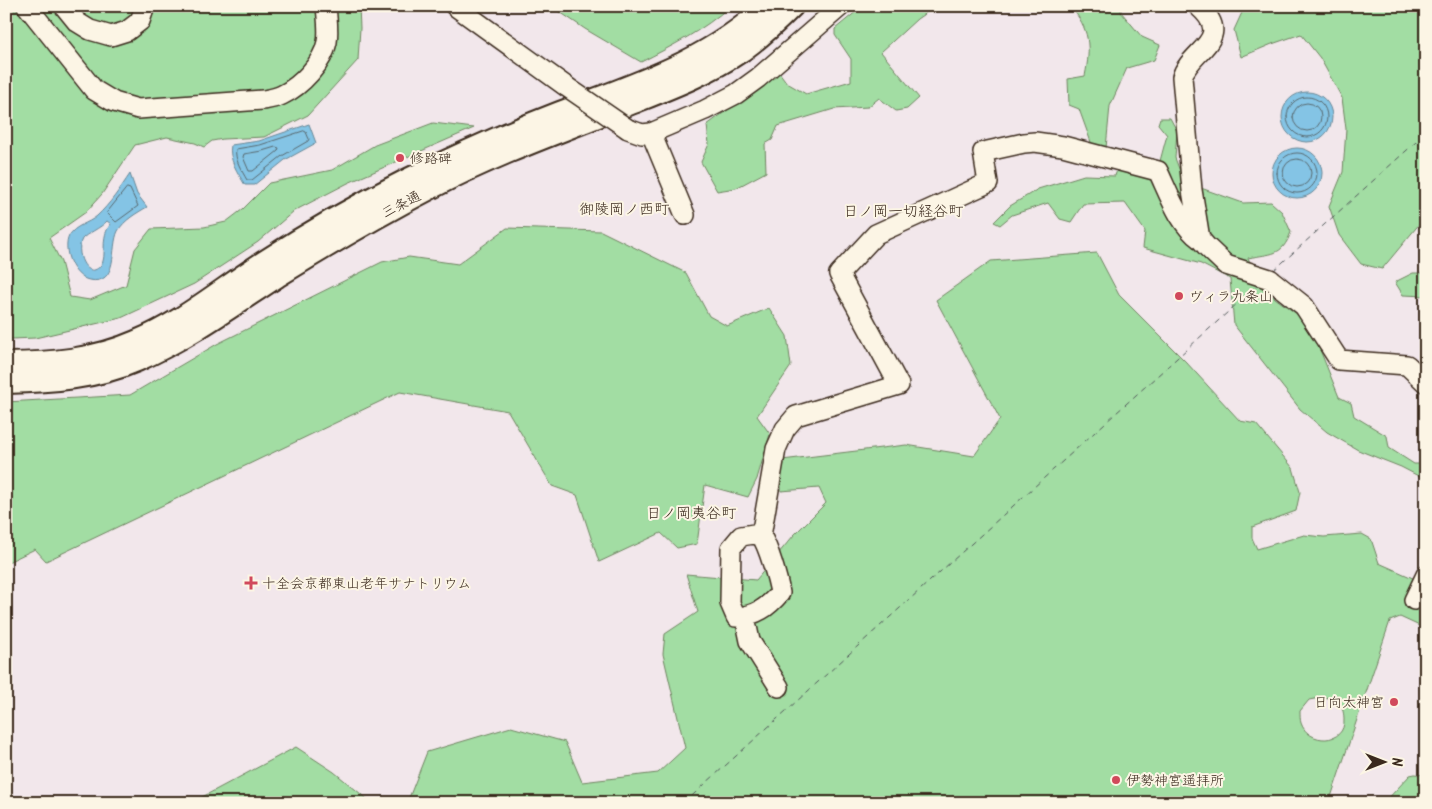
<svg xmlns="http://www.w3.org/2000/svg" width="1432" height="809" font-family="Kalam,'Klee One',sans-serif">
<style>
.green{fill:#a2dda3;stroke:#6e8460;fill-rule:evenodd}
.water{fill:#84c4e5;stroke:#678695;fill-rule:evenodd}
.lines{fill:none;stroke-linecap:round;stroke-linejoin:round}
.shore{stroke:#58686e;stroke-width:1}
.ferry{stroke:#51585a;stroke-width:1;stroke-dasharray:6 5;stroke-linecap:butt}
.minor-casing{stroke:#3b2a1e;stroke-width:22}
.major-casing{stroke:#3b2a1e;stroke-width:26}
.minor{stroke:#fcf5e5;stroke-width:19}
.major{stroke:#fcf5e5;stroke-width:22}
.minor-bridge-casing{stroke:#3b2a1e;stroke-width:22;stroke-linecap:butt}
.minor-bridge{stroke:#fcf5e5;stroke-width:19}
.poi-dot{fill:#d1495b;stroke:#fcf5e5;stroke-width:2}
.labels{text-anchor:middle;stroke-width:4;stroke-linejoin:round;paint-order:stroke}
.poi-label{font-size:14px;fill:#3b2a1e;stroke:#fcf5e5;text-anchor:start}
.street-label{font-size:14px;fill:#3b2a1e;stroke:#fcf5e5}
.neighbourhood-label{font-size:15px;fill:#3b2a1e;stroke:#fcf5e5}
</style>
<rect width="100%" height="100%" fill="#f2e7eb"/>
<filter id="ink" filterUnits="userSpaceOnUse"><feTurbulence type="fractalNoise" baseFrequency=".02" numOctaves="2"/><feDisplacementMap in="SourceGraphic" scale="10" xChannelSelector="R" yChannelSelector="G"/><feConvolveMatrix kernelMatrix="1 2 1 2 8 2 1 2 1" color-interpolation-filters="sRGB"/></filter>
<g filter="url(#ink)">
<!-- green -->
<path class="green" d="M6 6H359L360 28 358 60 308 115 264 137 223 139 212 141 204 147 195 143 167 137 135 145 102 194 86 212 49 238 61 262 70 297 90 300 126 285 135 249 151 229 204 227 226 222 243 209 269 183 332 170 375 145 433 123 474 128 348 183 294 211 258 242 194 284 121 318 35 338 12 339 6 338Z
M551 6H730C704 30 672 46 641 62L585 29Z
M863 6H936L917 19 881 52 919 98 907 109 896 111 879 98 868 107 834 109 778 126 772 140 765 144 766 172 736 188 717 191 701 162 709 144 707 125 779 72 787 83 806 94 851 81V59L835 35V29Z
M1070 6H1121V12L1142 37 1160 45 1154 60 1127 68 1110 106 1106 148 1137 173 1160 161 1167 135 1158 124 1160 118H1170L1177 131 1175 158 1184 182 1243 203 1271 202 1282 212 1291 232C1282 257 1272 253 1248 258L1263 289 1298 315 1320 350 1339 397 1351 403 1354 416 1387 436 1389 448 1414 464H1426V480L1401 467 1358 450 1327 432 1300 409 1234 325 1230 279 1201 264 1143 248 1145 231 1125 203 1083 204 1071 222 1060 219 1048 203 1012 215 1000 225 994 222 1010 206 1038 189 1084 175 1115 176 1118 167 1092 145 1079 109 1069 105 1068 79 1085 76C1091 47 1090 29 1070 6Z
M1245 6H1426V219L1421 222 1382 269 1361 264 1339 235 1329 206 1343 172 1346 129 1342 98 1320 58 1301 34 1272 44 1241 57 1234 30Z
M507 228 601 231 686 273 709 316 727 326 769 308 787 336 791 366 757 416 770 434 757 479 748 497 705 485 697 544 677 548 661 533 599 562 577 495 552 486 508 411 400 392 46 561 35 549 6 563V402L130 395 217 344 382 262 409 257 458 264Z
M1097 253 1119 295 1186 362 1240 421 1256 424 1293 468 1300 492 1296 511 1252 527V538L1257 549 1304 535 1324 537 1362 534 1371 539 1379 563 1424 583 1426 581V629L1400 617 1390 621 1329 803H407L427 752 511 727 565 742 582 782 658 773 685 748 663 654 665 634 698 612 686 574 756 580 794 535 826 503 819 488 781 491 782 460 906 445 974 456 1000 419 936 300 991 261ZM1325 697C1329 699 1336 701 1339 704 1343 707 1344 715 1344 719 1346 745 1308 745 1301 723 1300 720 1300 715 1300 711L1309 700Z
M1413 273H1426V296L1403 295 1395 282Z
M296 747 334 772 372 803H191Z
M1415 774 1426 775V803H1384L1410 775Z"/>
<!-- water -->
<path class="water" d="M1282 117a25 25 0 1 1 50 0a25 25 0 1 1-50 0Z
M309 124 316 143 285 160 254 185H245C238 173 228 159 231 145L259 141Z
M1272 173a25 25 0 1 1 50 0a25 25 0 1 1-50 0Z
M130 174 137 194 147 207C137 213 124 220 118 231 110 247 119 286 89 280 73 277 62 250 69 236 75 225 88 224 97 216 110 204 120 189 130 174ZM107 221 111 224C99 237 108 256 101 265 88 282 74 253 82 239 86 234 101 228 107 221Z"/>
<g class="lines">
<!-- shore -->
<path class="shore" d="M1287 117a20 20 0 1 1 40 0a20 20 0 1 1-40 0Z
M1293 117a14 14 0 1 1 28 0a14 14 0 1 1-28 0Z
M304 131 306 132 309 139 308 141 282 156 252 180H247C242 171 234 159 236 149L260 145Z
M276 147 279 148 278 151 253 171H249L243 157 244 154 262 151Z
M1277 173a20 20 0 1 1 40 0a20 20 0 1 1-40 0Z
M1283 173a14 14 0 1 1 28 0a14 14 0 1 1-28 0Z
M127 188 130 189 138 206 116 222 107 213Z"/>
<!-- ferry -->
<path class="ferry" d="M1273 271 1426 133
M684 803 1259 284"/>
<!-- minor casing -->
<g class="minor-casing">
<path id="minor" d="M27 6 94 90 114 102 138 109 263 100C269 99 276 98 282 95 301 86 323 63 327 42 329 31 327 18 326 6
M64 6 77 22 90 30 111 36 127 31 140 21 145 6
M455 6 567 87
M1198 6C1236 39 1190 50 1182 77L1192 190 1200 239 1207 247 1226 265 1270 279 1304 306 1339 360 1407 365 1426 383
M628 129 642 134 651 133 705 110 736 94 758 78 841 6
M651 133 685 215
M761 536 754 534 741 536 731 548 730 603 736 617C756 616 768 607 780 593 778 580 768 545 761 536L776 449 785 429 796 416 899 385 839 274 876 234 988 183 983 152 1024 143 1035 142 1063 146 1158 171C1169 194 1179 224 1200 239
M1414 600 1426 575
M745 617 750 641 779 687"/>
</g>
<!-- major casing -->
<g class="major-casing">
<path id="major" d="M6 364C50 364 95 360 136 342 182 323 221 290 263 263 309 233 358 205 408 180 457 156 508 133 560 113 633 85 709 62 767 6
M6 382C50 381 96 378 137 360 187 338 231 306 277 276 327 245 378 215 430 188 493 155 560 131 626 105 666 89 707 74 742 50 760 37 776 22 792 6"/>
</g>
<!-- minor -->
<use href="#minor" class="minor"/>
<!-- major -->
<use href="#major" class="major"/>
<!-- minor-bridge casing -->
<g class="minor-bridge-casing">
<path id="minor-bridge" d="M567 87 628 129"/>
</g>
<!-- minor-bridge -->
<use href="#minor-bridge" class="minor-bridge"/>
</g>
</g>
<!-- markers -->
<g class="poi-dot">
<circle cx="400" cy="158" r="5"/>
<circle cx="1179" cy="296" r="5"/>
<path d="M248.5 575.5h5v5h5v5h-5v5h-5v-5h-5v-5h5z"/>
<circle cx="1394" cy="702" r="5"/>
<circle cx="1116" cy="780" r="5"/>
</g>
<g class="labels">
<!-- poi labels -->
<g class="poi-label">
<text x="410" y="163">修路碑</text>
<text x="1189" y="301">ヴィラ九条山</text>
<text x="262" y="588">十全会京都東山老年サナトリウム</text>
<text x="1384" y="707" text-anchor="end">日向太神宮</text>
<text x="1126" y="785">伊勢神宮遥拝所</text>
</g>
<!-- street labels -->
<g class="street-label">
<text transform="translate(401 204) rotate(-28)" y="5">三条通</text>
</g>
<!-- neighbourhood labels -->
<g class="neighbourhood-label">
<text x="624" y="214">御陵岡ノ西町</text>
<text x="903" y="216">日ノ岡一切経谷町</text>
<text x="691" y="518">日ノ岡夷谷町</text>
</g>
</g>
<!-- margin -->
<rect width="1432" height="809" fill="none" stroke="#fcf5e5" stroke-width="25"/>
<rect x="12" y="12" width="1407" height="784" fill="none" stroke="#3b2a1e" stroke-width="2" filter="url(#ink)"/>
<!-- north arrow -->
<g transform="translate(1384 762) rotate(90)" stroke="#fcf5e5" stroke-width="4" paint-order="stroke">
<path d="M0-4L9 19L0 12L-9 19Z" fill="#3b2a1e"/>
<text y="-8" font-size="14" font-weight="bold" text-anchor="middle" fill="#3b2a1e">N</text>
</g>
</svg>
